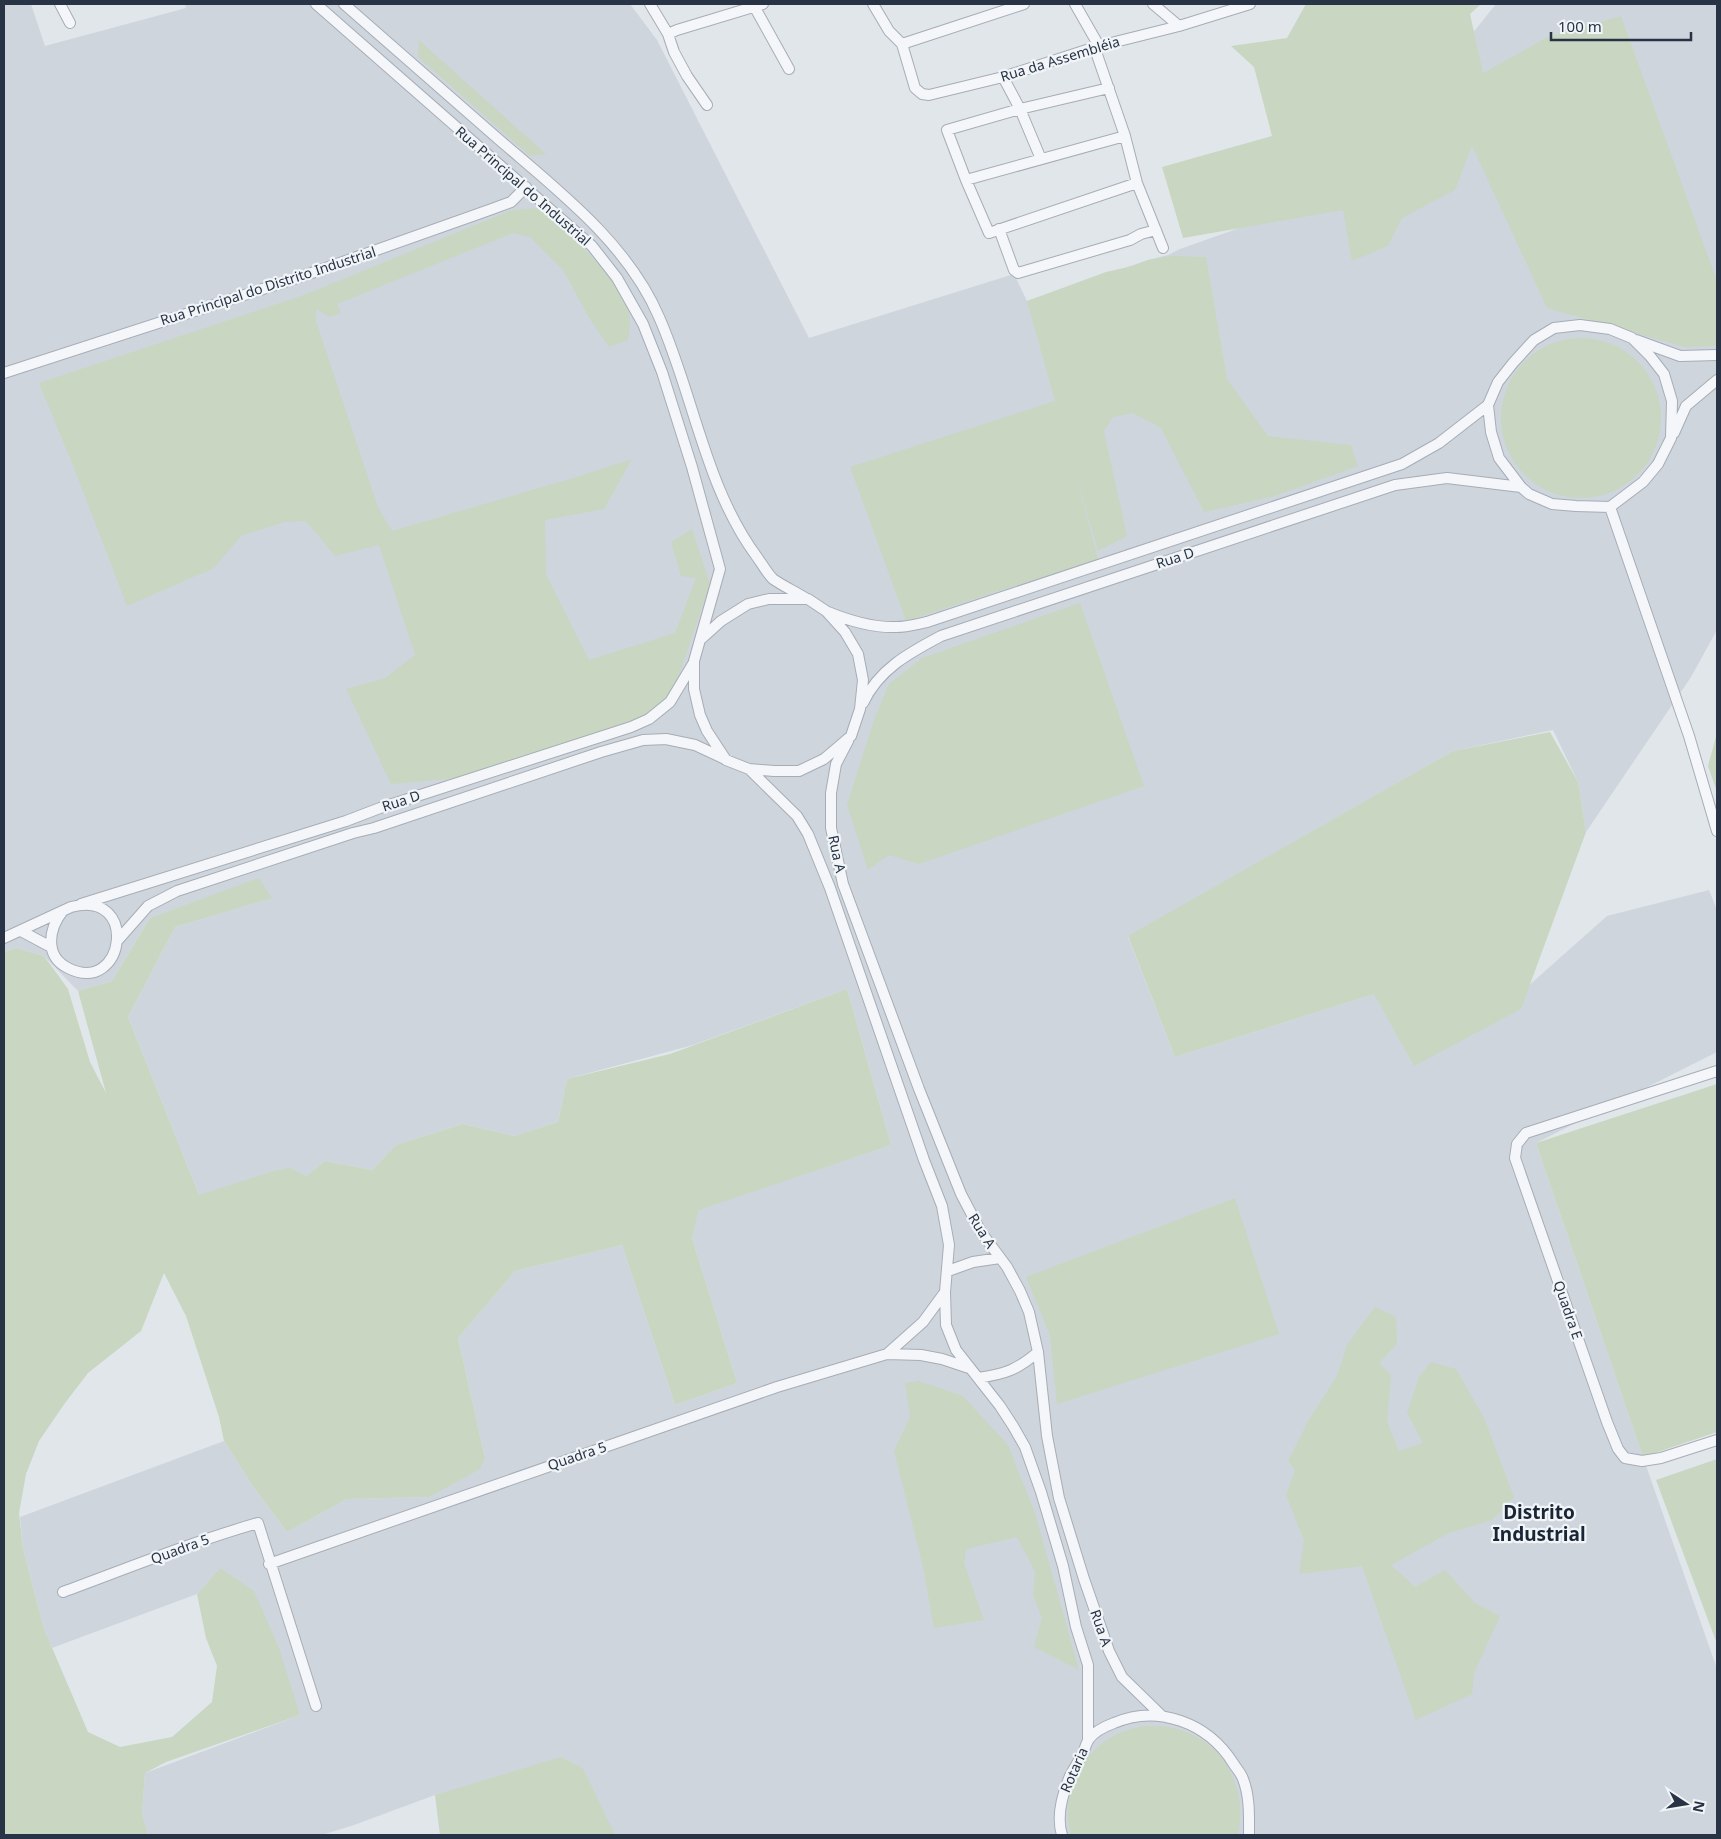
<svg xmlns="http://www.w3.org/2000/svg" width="1721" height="1839" font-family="'Noto Sans',sans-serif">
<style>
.built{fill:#cfd5dd}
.green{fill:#c8d6c2}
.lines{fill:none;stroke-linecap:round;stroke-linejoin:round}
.minor-casing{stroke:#a6adb6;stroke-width:12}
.minor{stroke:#f5f6f9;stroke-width:10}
.labels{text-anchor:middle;stroke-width:4.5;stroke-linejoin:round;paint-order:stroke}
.street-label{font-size:14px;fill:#283445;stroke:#f1f5f8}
.district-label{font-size:19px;font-weight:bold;fill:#1a2535;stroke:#f1f5f8}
</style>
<rect width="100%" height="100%" fill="#e1e6eb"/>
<!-- built -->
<path class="built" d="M4 4H31L45 46 186 8 185 4H630L657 40 809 338 1014 274 1027 301 1148 260 1168 255 1180 249 1347 190 1496 4H1717V630L1691 677 1586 832 1578 782 1553 730 1453 751 1128 937 1175 1057 1374 994 1473 1035 1607 916 1709 890 1717 910V1052L1536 1143 1643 1457 1717 1669V1835H613L583 1768 435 1795 354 1825 322 1835H148L142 1814 145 1773 300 1715 220 1568 197 1594 52 1648 44 1629 23 1549 20 1517 224 1441 254 1488 287 1532 347 1499 429 1497 485 1458 458 1338 515 1271 622 1245 675 1405 737 1383 692 1238 699 1209 891 1145 847 989 693 1045 567 1079 558 1122 514 1136 463 1124 396 1145 372 1170 325 1161 306 1176 199 1195 128 1017 175 927 271 898 259 879 150 918 112 981 78 991 44 956 16 948 4 952Z"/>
<!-- green -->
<path class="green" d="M1306 4H1481L1470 14 1483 73 1548 37 1621 16 1717 281V346L1685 347 1547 308 1472 146 1455 190 1402 218 1388 246 1352 261 1343 210 1183 238 1162 167 1272 136 1254 67 1231 46 1287 38Z
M419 40 546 154 530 156 418 57Z
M541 208C568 233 620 278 629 313 631 321 629 332 628 340L609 347 589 318 563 270 530 237 513 233 337 304 341 313 330 317 316 309V321L378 507 392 531 570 479 632 459 604 509 545 520 546 574 589 660 675 633 696 578 681 576 671 542 692 529 710 584 678 678 667 699 642 717 459 778 391 784 346 689 385 678 415 655 379 545 335 556 306 521 284 522 241 536 214 568 127 606 76 473 39 383 304 295 512 210Z
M1173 256 1206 257 1227 379 1268 436 1351 445 1358 466 1275 496 1204 512 1161 428 1132 413 1113 417 1104 431 1127 536 1098 551 1075 472 1098 559 906 621 850 467 1055 401 1027 301 1106 272 1133 266 1148 260Z
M1501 418a80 80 0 1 1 160 0a80 80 0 1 1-160 0Z
M1080 603 1144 786 919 864 889 855 868 870 847 805 875 717 889 684 922 658Z
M1550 732 1578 782 1586 832 1521 1009 1414 1066 1374 994 1175 1057 1128 936 1453 751Z
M1717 733V792L1708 766Z
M259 878 272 898 175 927 128 1017 199 1195 274 1171 290 1168 306 1176 325 1161 372 1170 396 1145 463 1124 514 1136 558 1122 567 1079 670 1054 847 989 891 1145 699 1210 692 1238 737 1383 675 1405 622 1245 515 1271 458 1338 485 1458 480 1469 429 1497 347 1499 287 1532 254 1488 224 1441 219 1417 186 1316 164 1273 141 1331 88 1373 65 1403 39 1441 26 1474 19 1513 23 1549 44 1629 88 1732 120 1747 172 1737 212 1702 217 1666 206 1638 197 1594 220 1568 254 1591 279 1648 300 1715 166 1762 145 1773 142 1814 148 1835H4V952L16 948 44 956 68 989 90 1062 106 1093 78 991 112 981 150 918Z
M1717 1084V1432L1643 1457 1536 1143Z
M1235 1198 1279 1334 1057 1404 1050 1335 1026 1277Z
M1375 1307 1396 1317 1397 1344 1379 1363 1391 1375 1387 1422 1399 1451 1423 1443 1407 1413 1419 1377 1431 1362 1456 1369 1484 1418 1514 1497 1492 1520 1449 1533 1391 1565 1415 1587 1445 1570 1475 1603 1500 1616 1474 1673 1472 1694 1416 1720 1362 1566 1299 1574 1304 1540 1286 1495 1295 1470 1288 1461 1308 1421 1337 1376 1347 1345Z
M919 1381 963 1396 1008 1445 1035 1513 1079 1670 1034 1647 1042 1618 1033 1595 1035 1572 1017 1537 966 1549 964 1563 984 1620 934 1628 923 1567 894 1451 910 1417 905 1383Z
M1717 1459V1644L1656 1480Z
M1142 1726C1154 1726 1166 1725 1177 1729 1225 1742 1248 1789 1238 1835H1071C1060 1799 1078 1757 1110 1738 1120 1732 1131 1729 1142 1726Z
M561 1757 583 1768 615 1835H440L435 1795Z"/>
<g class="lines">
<!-- minor casing -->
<g class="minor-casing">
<path id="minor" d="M60 4 70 23
M316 4 592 246 617 278 643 324 662 372 692 467 720 569 694 661V689L700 715 707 731 726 760 749 769 774 771H799L824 759 851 736 860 709 863 680 858 654 845 632 826 611 808 599H769L748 604 721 621 701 639
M344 4C395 48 445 93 496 137 556 189 627 242 659 317 694 396 705 487 757 557 762 564 767 573 773 579 783 586 796 592 807 599
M650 4 668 34 674 52 687 76 707 105
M873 4 889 31 902 44 915 88 922 94 929 95 1003 77 1099 46 1179 26 1250 4
M1075 4 1099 46
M1153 4 1179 26
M754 6 789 69
M668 34 677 30 763 4
M902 44 1024 4
M1095 49 1125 136 1137 183 1163 248
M1003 77 1020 109 1041 159
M1109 88 1020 109 947 130 966 180 989 233 1137 183
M966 180 1125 136
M999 229 1014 270 1018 273 1130 240 1141 234 1156 230
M1580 325 1610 329 1632 338 1650 356 1664 374 1672 401 1671 438 1658 464 1643 482 1610 507 1576 506 1552 504 1529 494 1521 487 1499 458 1491 432 1488 405 1498 382 1513 363 1534 340 1554 328Z
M1636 340 1680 356 1717 355
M4 373 306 275 492 209 511 202 526 187
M1674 433 1686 406 1717 380
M1610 507 1689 736 1717 831
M828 612C850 621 873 628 896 627 907 627 917 624 927 622L1402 464 1439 443 1488 405
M863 703C879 669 909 653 941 636L1395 485 1447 478 1521 487
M848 741 836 764 831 793V828L843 884 919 1089 961 1194 981 1232 1007 1267 1020 1291 1029 1312 1038 1352 1047 1436 1059 1498 1084 1579 1109 1651 1122 1677 1161 1715
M749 769 797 816 808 834 830 888 924 1160 942 1206 949 1245 945 1292 946 1325 956 1350 1000 1406 1013 1426 1025 1447 1041 1492 1063 1566 1076 1627 1088 1665V1739
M81 904 346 821 380 808 631 727 649 719 670 702 694 662
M21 931 51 947
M4 938 71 907C140 888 125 997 68 968 44 956 49 929 62 912
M118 940 148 906 177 891 353 833 374 828 601 752 643 740 666 739 695 745 725 759
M1717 1071 1526 1133 1517 1144 1515 1158 1607 1422 1618 1449 1625 1458 1642 1461 1661 1458 1717 1440
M948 1271 973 1262 1000 1258
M887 1354 923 1322 945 1292
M978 1378C1005 1374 1017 1370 1038 1352
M269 1564 777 1387 887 1354 921 1355 942 1359 969 1368
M63 1592C128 1568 192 1542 258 1523L316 1706
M1062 1835C1056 1816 1062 1795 1070 1776 1074 1768 1079 1761 1083 1753 1085 1749 1086 1743 1089 1739 1094 1732 1106 1726 1114 1723 1158 1704 1208 1723 1233 1763 1236 1768 1241 1773 1243 1779 1250 1797 1249 1816 1249 1835"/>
</g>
<!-- minor -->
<use href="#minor" class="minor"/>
</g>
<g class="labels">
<!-- street labels -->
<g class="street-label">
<text transform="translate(1060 59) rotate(-17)" y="5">Rua da Assembléia</text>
<text transform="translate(523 186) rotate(41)" y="5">Rua Principal do Industrial</text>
<text transform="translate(268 286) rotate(-18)" y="5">Rua Principal do Distrito Industrial</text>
<text transform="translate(1175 558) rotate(-18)" y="5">Rua D</text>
<text transform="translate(401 801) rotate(-18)" y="5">Rua D</text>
<text transform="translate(837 854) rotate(78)" y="5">Rua A</text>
<text transform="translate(982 1231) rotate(58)" y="5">Rua A</text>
<text transform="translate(1568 1310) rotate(71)" y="5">Quadra E</text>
<text transform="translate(577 1456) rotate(-19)" y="5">Quadra 5</text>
<text transform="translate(180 1549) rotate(-20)" y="5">Quadra 5</text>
<text transform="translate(1101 1628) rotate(71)" y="5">Rua A</text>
<text transform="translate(1074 1770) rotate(-66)" y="5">Rotaria</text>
</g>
<!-- district labels -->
<g class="district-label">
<text x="1539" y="1519">Distrito<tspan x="1539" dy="22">Industrial</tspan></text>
</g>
</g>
<!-- border -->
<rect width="1721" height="1839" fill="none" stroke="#283445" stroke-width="10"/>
<!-- north arrow -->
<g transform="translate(1686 1804) rotate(102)" stroke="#f1f5f8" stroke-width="4" paint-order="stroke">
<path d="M0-4L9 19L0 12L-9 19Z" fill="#283445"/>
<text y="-8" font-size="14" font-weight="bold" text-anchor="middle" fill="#283445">N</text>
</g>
<!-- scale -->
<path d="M1551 32v8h140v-8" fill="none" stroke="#283445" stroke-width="2.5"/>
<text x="1558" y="32" font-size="15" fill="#283445" stroke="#f1f5f8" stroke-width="4" paint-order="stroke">100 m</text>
</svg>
